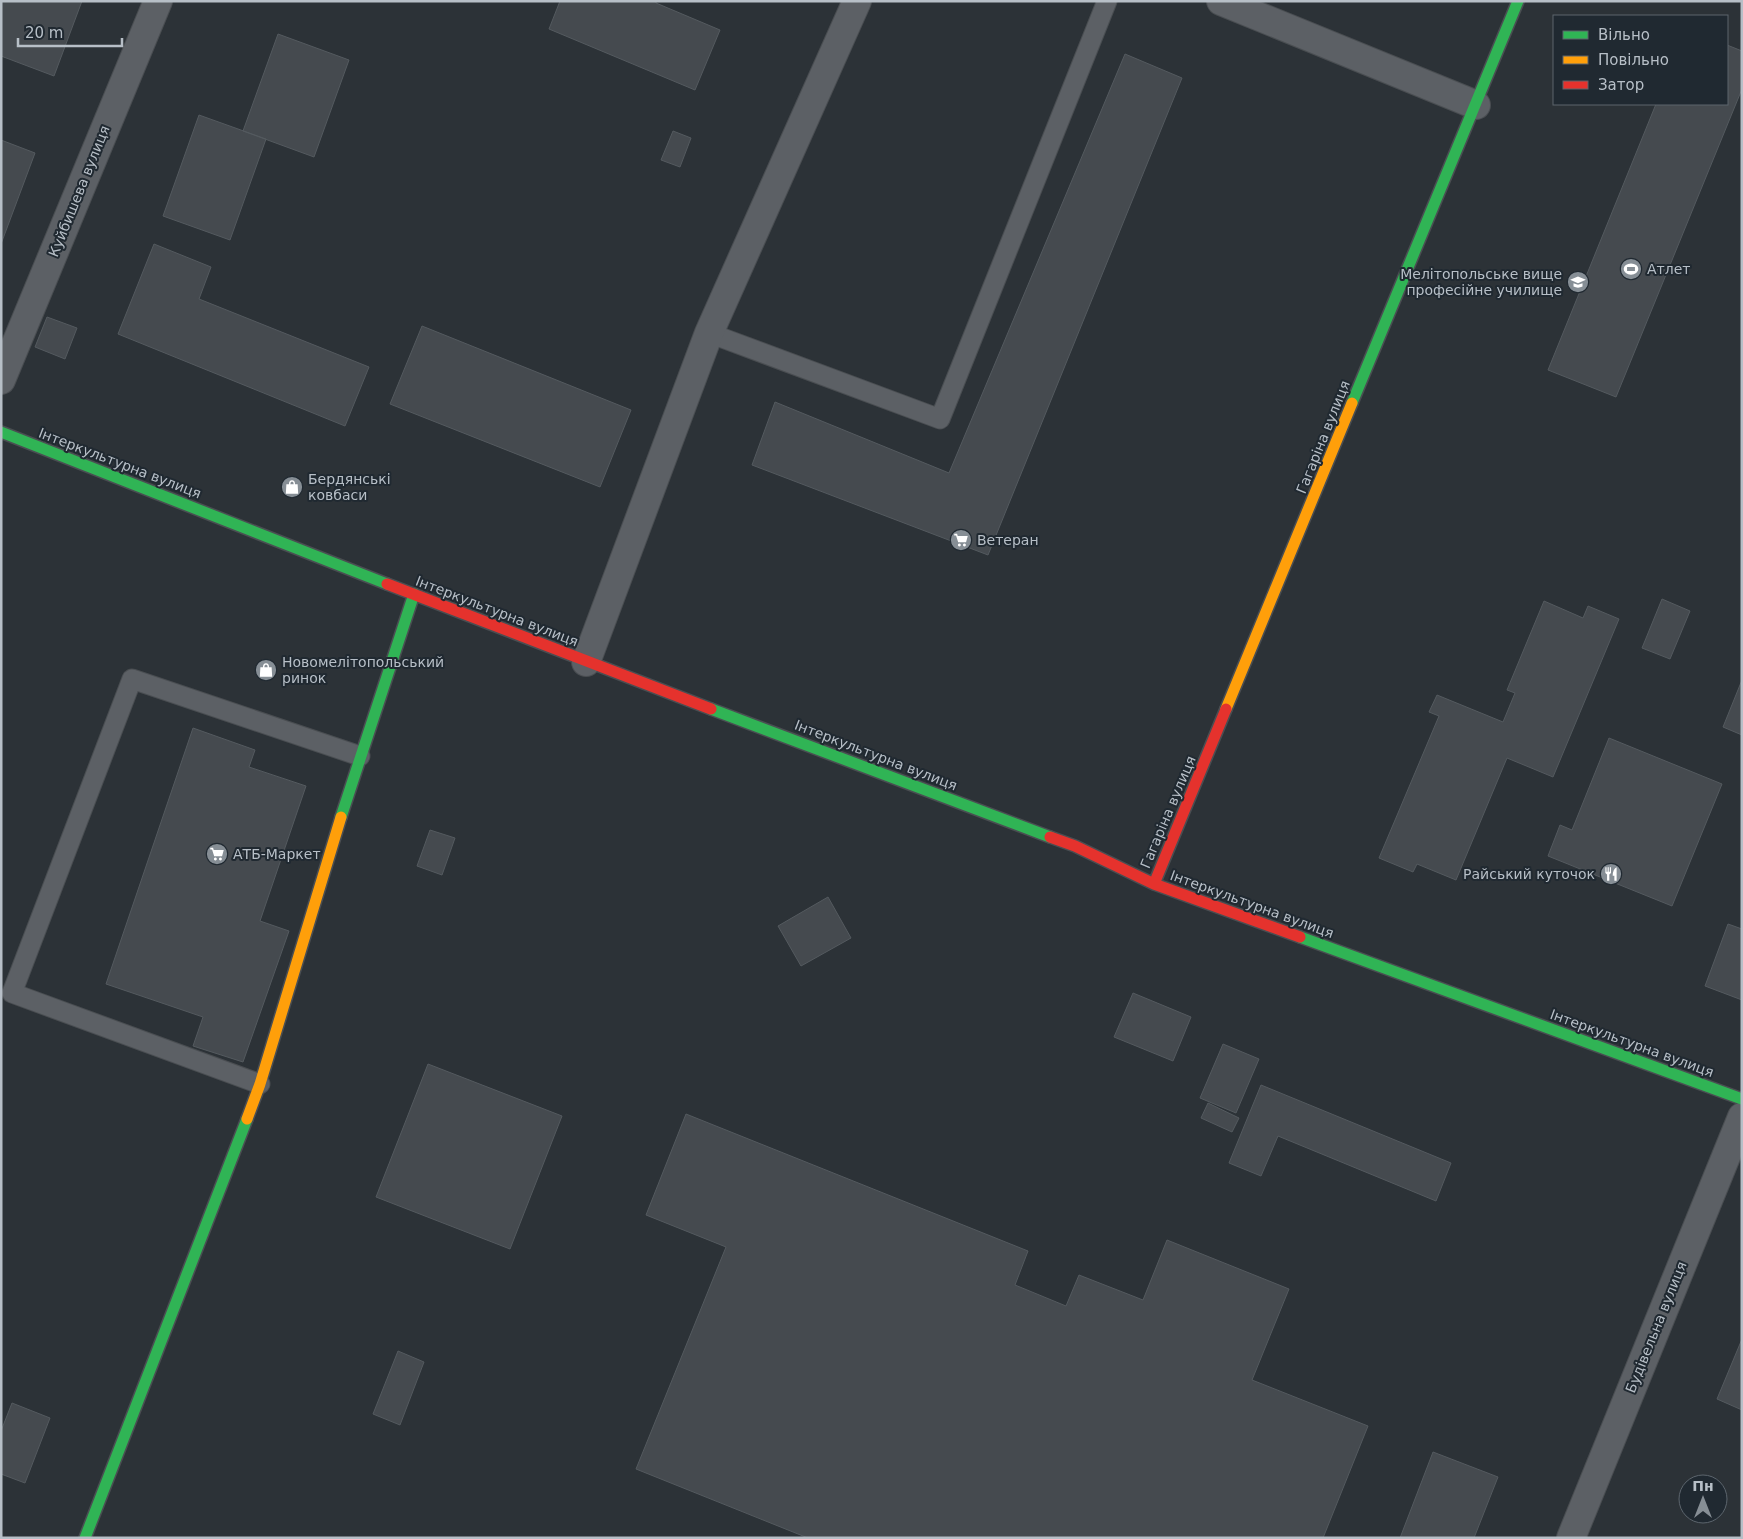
<svg xmlns="http://www.w3.org/2000/svg" width="1743" height="1539" font-family="'DejaVu Sans',sans-serif">
<style>
.building{fill:#454a4f;stroke:#545a5f}
.lines{fill:none;stroke-linecap:round;stroke-linejoin:round}
.lane-casing{stroke:#4a4e52;stroke-width:21}
.street-casing{stroke:#4a4e52;stroke-width:30}
.fast-casing{stroke:#4a4e52;stroke-width:14}
.slow-casing{stroke:#4a4e52;stroke-width:14}
.jam-casing{stroke:#4a4e52;stroke-width:14}
.lane{stroke:#5c6065;stroke-width:19}
.street{stroke:#5c6065;stroke-width:28}
.fast{stroke:#30b455;stroke-width:11}
.slow{stroke:#ff9f0a;stroke-width:11}
.jam{stroke:#e5322d;stroke-width:11}
.labels{text-anchor:middle;stroke-width:4;stroke-linejoin:round;paint-order:stroke}
.street-label{font-size:14px;fill:#b7bfc7;stroke:#202931}
.poi-label{font-size:14px;fill:#b7bfc7;stroke:#202931;text-anchor:start}
</style>
<rect width="100%" height="100%" fill="#2c3237"/>
<!-- building -->
<path class="building" d="M1 1H82L54 76 1 56Z
M560 1H656V3L720 30 695 90 549 29Z
M278 34 349 60 314 157 243 131Z
M1727 45 1742 51V89L1616 397 1548 370 1656 104H1727Z
M1125 54 1182 78 988 555 752 465 775 402 949 473Z
M199 115 266 139 230 240 163 216Z
M673 131 691 138 680 167 661 160Z
M1 140 35 153 1 244Z
M154 244 211 267 199 299 369 367 345 426 118 334Z
M47 317 77 328 65 359 35 347Z
M422 326 631 410 600 487 390 404Z
M1662 599 1690 611 1670 659 1642 648Z
M1544 601 1583 618 1588 606 1619 619 1553 777 1507 758 1456 880 1417 864 1413 872 1379 858 1439 716 1429 712 1437 695 1503 722 1515 693 1507 690Z
M1742 680V735L1723 727Z
M193 728 255 750 249 767 306 786 260 921 289 931 243 1062 193 1046 203 1017 106 984Z
M1609 738 1722 784 1672 906 1548 856 1560 825 1572 830Z
M430 830 455 838 442 875 417 866Z
M828 897 851 938 801 966 778 926Z
M1728 924 1742 929V1000L1705 986Z
M1133 993 1191 1017 1173 1061 1114 1037Z
M1223 1044 1259 1059 1236 1113 1200 1098Z
M428 1064 562 1116 510 1249 376 1197Z
M1261 1085 1451 1163 1436 1201 1278 1136 1261 1176 1229 1163Z
M1208 1103 1239 1118 1232 1132 1201 1118Z
M686 1114 1028 1251 1015 1285 1066 1306 1079 1275 1143 1300 1167 1240 1289 1289 1252 1380 1368 1426 1323 1538H808L636 1469 726 1247 646 1215Z
M1742 1339V1410L1717 1399Z
M398 1351 424 1362 400 1425 373 1414Z
M12 1403 50 1418 25 1483 1 1474V1431Z
M1433 1452 1498 1477 1474 1538H1400Z"/>
<g class="lines">
<!-- lane casing -->
<g class="lane-casing">
<path id="lane" d="M709 333 940 419 1107 1
M260 1084 12 993 132 679 360 756"/>
</g>
<!-- street casing -->
<g class="street-casing">
<path id="street" d="M1221 1 1476 105
M1 380 158 1
M586 662 709 333 857 1
M1571 1538 1742 1117"/>
</g>
<!-- fast casing -->
<g class="fast-casing">
<path id="fast" d="M1352 403 1518 1
M1 432 387 584
M711 709 1050 837
M341 817 414 594
M1300 937 1742 1099
M85 1538 247 1119"/>
</g>
<!-- slow casing -->
<g class="slow-casing">
<path id="slow" d="M1226 709 1352 403
M247 1119 260 1084 341 817"/>
</g>
<!-- jam casing -->
<g class="jam-casing">
<path id="jam" d="M387 584 711 709
M1050 837 1075 846 1154 884 1300 937
M1154 884 1226 709"/>
</g>
<!-- lane -->
<use href="#lane" class="lane"/>
<!-- street -->
<use href="#street" class="street"/>
<!-- fast -->
<use href="#fast" class="fast"/>
<!-- slow -->
<use href="#slow" class="slow"/>
<!-- jam -->
<use href="#jam" class="jam"/>
</g>
<!-- icons -->
<defs>
<g id="stadium-disc" transform="scale(1.125)"><circle r="9.5" fill="#868e95" stroke="#202931"/><path d="M0-5a6.5 5 0 1 0 0 10a6.5 5 0 1 0 0-10ZM-3.5-1.8h7v3.6h-7Z" fill="#fff"/></g>
<g id="university-disc" transform="scale(1.125)"><circle r="9.5" fill="#868e95" stroke="#202931"/><path d="M0-5L7-2L0 1L-7-2ZM-4 1L0 2.5L4 1V4Q0 6-4 4Z" fill="#fff"/></g>
<g id="shop-disc" transform="scale(1.125)"><circle r="9.5" fill="#868e95" stroke="#202931"/><path d="M-5-2.5h2.3a2.7 3.5 0 0 1 5.4 0H5L5.5 6h-11ZM-1.5-2.5h3a1.5 2.3 0 0 0-3 0Z" fill="#fff"/></g>
<g id="supermarket-disc" transform="scale(1.125)"><circle r="9.5" fill="#868e95" stroke="#202931"/><path d="M-6-5.5h2.5l.6 2H6L4.5 2H-2.5L-4.4-4H-6ZM-1.5 3.2a1.3 1.3 0 1 0 .1 0ZM3 3.2a1.3 1.3 0 1 0 .1 0Z" fill="#fff"/></g>
<g id="restaurant-disc" transform="scale(1.125)"><circle r="9.5" fill="#868e95" stroke="#202931"/><path d="M-5-6h1v4h1v-4h1v4h1v-4h1v5L-1.5 .5V6h-2V.5L-5-1ZM5-6V6H3V1.5H1.5Q1.5-4 5-6Z" fill="#fff"/></g>
</defs>
<g fill-rule="evenodd">
<use href="#stadium-disc" x="1631" y="269"/>
<use href="#university-disc" x="1578" y="282"/>
<use href="#shop-disc" x="292" y="487"/>
<use href="#supermarket-disc" x="961" y="540"/>
<use href="#shop-disc" x="266" y="670"/>
<use href="#supermarket-disc" x="217" y="854"/>
<use href="#restaurant-disc" x="1611" y="874"/>
</g>
<g class="labels">
<!-- street labels -->
<g class="street-label">
<text transform="translate(79 191) rotate(-68)" y="5">Куйбишева вулиця</text>
<text transform="translate(1323 437) rotate(-68)" y="5">Гагаріна вулиця</text>
<text transform="translate(120 463) rotate(21)" y="5">Інтеркультурна вулиця</text>
<text transform="translate(497 611) rotate(21)" y="5">Інтеркультурна вулиця</text>
<text transform="translate(876 755) rotate(21)" y="5">Інтеркультурна вулиця</text>
<text transform="translate(1168 812) rotate(-67)" y="5">Гагаріна вулиця</text>
<text transform="translate(1252 904) rotate(20)" y="5">Інтеркультурна вулиця</text>
<text transform="translate(1632 1043) rotate(20)" y="5">Інтеркультурна вулиця</text>
<text transform="translate(1656 1327) rotate(-68)" y="5">Будівельна вулиця</text>
</g>
<!-- poi labels -->
<g class="poi-label">
<text x="1647" y="274">Атлет</text>
<text x="1562" y="279" text-anchor="end">Мелітопольське вище<tspan x="1562" dy="16">професійне училище</tspan></text>
<text x="308" y="484">Бердянські<tspan x="308" dy="16">ковбаси</tspan></text>
<text x="977" y="545">Ветеран</text>
<text x="282" y="667">Новомелітопольський<tspan x="282" dy="16">ринок</tspan></text>
<text x="233" y="859">АТБ-Маркет</text>
<text x="1595" y="879" text-anchor="end">Райський куточок</text>
</g>
</g>
<!-- border -->
<rect width="1743" height="1539" fill="none" stroke="#b7bfc7" stroke-width="5"/>
<!-- legend -->
<rect x="1553" y="15" width="175" height="90" fill="#202931" stroke="#5c656d"/>
<rect x="1563" y="31" width="25" height="8" fill="#30b455" stroke="#5c656d"/>
<text x="1598" y="40" font-size="15" fill="#b7bfc7">Вільно</text>
<rect x="1563" y="56" width="25" height="8" fill="#ff9f0a" stroke="#5c656d"/>
<text x="1598" y="65" font-size="15" fill="#b7bfc7">Повільно</text>
<rect x="1563" y="81" width="25" height="8" fill="#e5322d" stroke="#5c656d"/>
<text x="1598" y="90" font-size="15" fill="#b7bfc7">Затор</text>
<!-- north arrow -->
<g transform="translate(1703 1499)"><circle r="24" fill="#202931" stroke="#5c656d"/>
<path d="M0-4L9 19L0 12L-9 19Z" fill="#868e95"/>
<text y="-8" font-size="14" font-weight="bold" text-anchor="middle" fill="#b7bfc7">Пн</text>
</g>
<!-- scale -->
<path d="M18 38v8h104v-8" fill="none" stroke="#b7bfc7" stroke-width="2.5"/>
<text x="25" y="38" font-size="15" fill="#b7bfc7" stroke="#202931" stroke-width="4" paint-order="stroke">20 m</text>
</svg>
